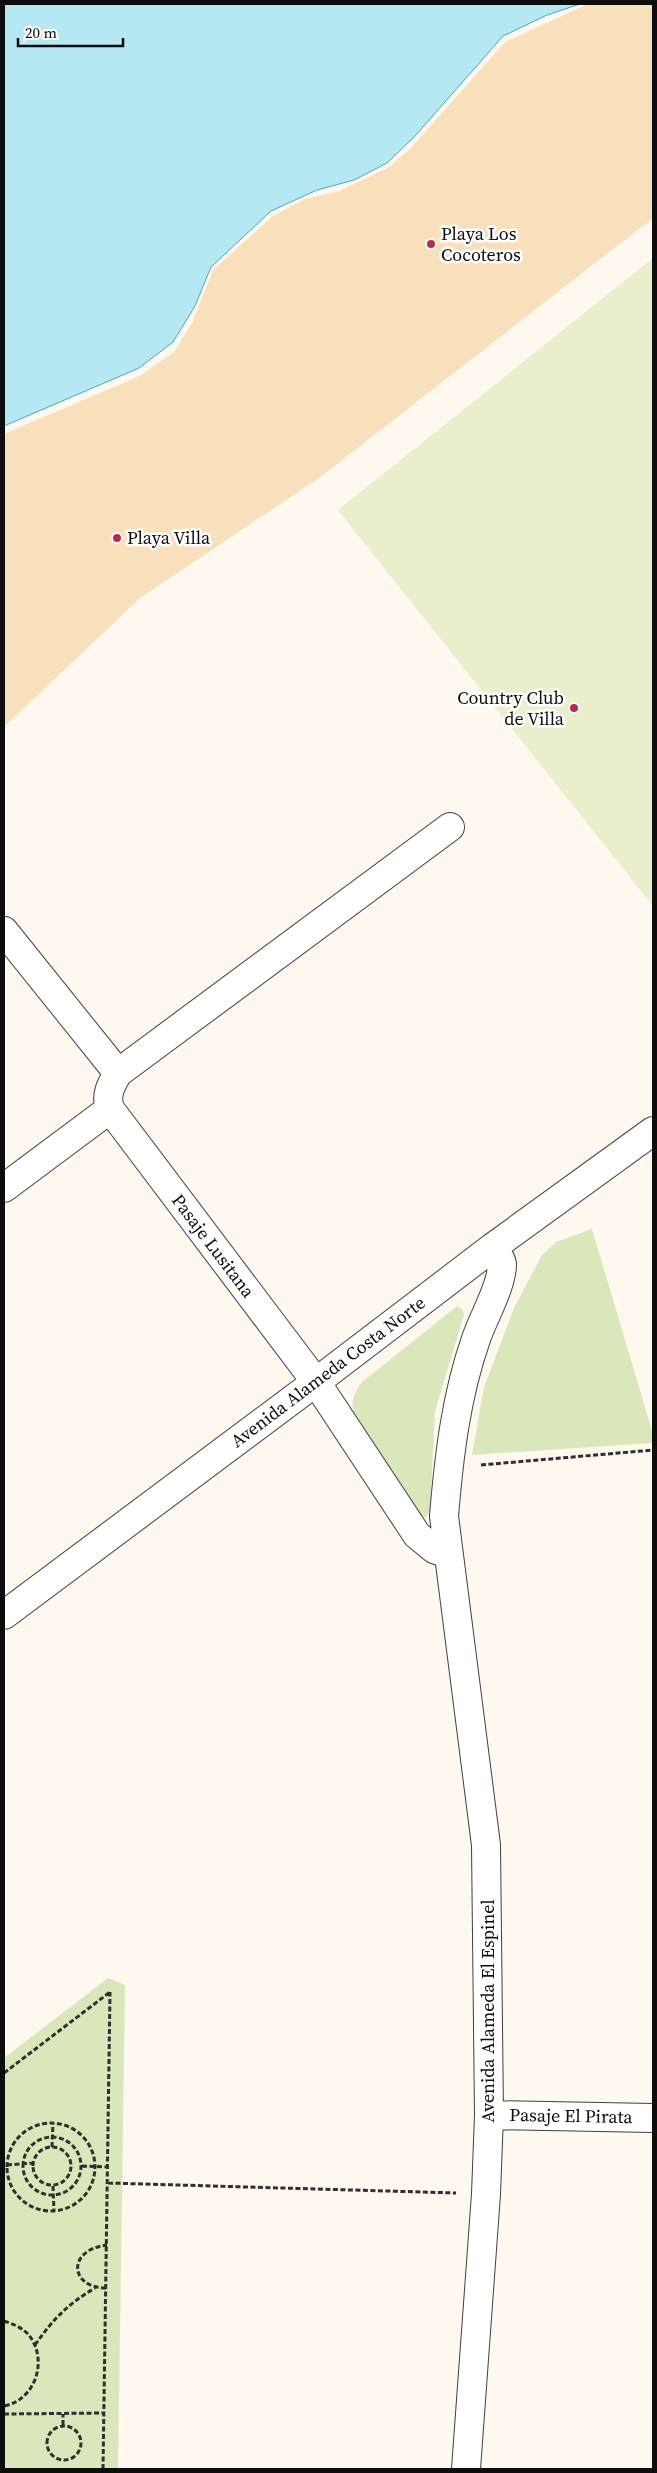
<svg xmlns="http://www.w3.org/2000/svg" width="657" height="2473" font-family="'Source Serif 4',serif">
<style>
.green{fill:#dae7ba}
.sand{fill:#f8e0bd}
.pitch{fill:#e9efcb}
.water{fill:#b5e8f3;stroke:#3faac7}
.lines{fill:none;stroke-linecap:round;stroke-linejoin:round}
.minor-casing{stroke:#404040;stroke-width:30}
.path{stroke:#2f2f2f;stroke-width:3;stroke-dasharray:5 2.5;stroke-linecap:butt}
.minor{stroke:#fff;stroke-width:28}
.poi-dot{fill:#b82b4c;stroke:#fff;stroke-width:2}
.labels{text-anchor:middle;stroke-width:5;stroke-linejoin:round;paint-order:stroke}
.poi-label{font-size:18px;fill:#0d0d0d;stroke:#fff;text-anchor:start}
.street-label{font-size:18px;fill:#0d0d0d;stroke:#fff}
</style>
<rect width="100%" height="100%" fill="#fef8ef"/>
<!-- green -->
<path class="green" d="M592 1229 653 1434V1443L472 1455 484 1387 514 1308 542 1255 556 1242Z
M457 1306 462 1309 464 1315 435 1411 430 1511 426 1517H422L356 1421C350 1405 352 1396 362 1382Z
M108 1978 125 1985 118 2469H4V2058Z"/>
<!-- sand -->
<path class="sand" d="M588 4H653V218L319 478 140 598 4 727V434L140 376 174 352 192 323 213 270 273 216 305 199 340 191 389 167 411 148 505 42Z"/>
<!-- pitch -->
<path class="pitch" d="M653 258V906L338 510Z"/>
<!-- water -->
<path class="water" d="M4 4H580L547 15 503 36 415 136 387 163 354 180 317 190 271 211 211 267 195 306 173 342 139 368 4 426Z"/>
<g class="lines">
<!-- minor casing -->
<g class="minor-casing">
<path id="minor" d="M4 931 118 1073
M4 1188 110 1109
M448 1554 434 1549 417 1535 316 1382 110 1109C105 1095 111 1085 118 1073L450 827
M4 1615 316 1382 493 1247 653 1131
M489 2115 653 2118
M466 2469 486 2194 489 2115 486 1845 444 1516C449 1456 456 1396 476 1339 483 1318 502 1286 502 1264 501 1258 496 1252 493 1247"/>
</g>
<!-- path -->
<path class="path" d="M481 1465 653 1450
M4 2073 110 1992
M7 2167a44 44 0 1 1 88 0a44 44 0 1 1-88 0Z
M23 2166a29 29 0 1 1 58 0a29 29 0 1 1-58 0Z
M33 2166a19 19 0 1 1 38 0a19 19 0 1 1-38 0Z
M52 2147 53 2123
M7 2165 33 2163
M82 2166 108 2167
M108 2183 456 2193
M53 2186 54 2211
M106 2288C70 2288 66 2250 107 2245
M4 2321C13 2324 21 2327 28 2334 49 2359 36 2400 4 2406
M35 2345C53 2319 68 2304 95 2288
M4 2414 104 2413
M63 2425V2414
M47 2443a17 17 0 1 1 34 0a17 17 0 1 1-34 0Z
M103 2469 110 1992"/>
<!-- minor -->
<use href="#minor" class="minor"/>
</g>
<!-- markers -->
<g class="poi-dot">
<circle cx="431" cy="244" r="5"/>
<circle cx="117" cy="538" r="5"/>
<circle cx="574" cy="708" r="5"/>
</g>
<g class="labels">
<!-- poi labels -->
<g class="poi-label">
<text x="441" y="240">Playa Los<tspan x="441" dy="21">Cocoteros</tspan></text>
<text x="127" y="544">Playa Villa</text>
<text x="564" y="704" text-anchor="end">Country Club<tspan x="564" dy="21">de Villa</tspan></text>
</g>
<!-- street labels -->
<g class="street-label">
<text transform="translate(213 1246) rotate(53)" y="6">Pasaje Lusitana</text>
<text transform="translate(328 1372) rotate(-37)" y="6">Avenida Alameda Costa Norte</text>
<text transform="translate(488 2011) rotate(-90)" y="6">Avenida Alameda El Espinel</text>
<text transform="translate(571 2116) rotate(1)" y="6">Pasaje El Pirata</text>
</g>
</g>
<!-- border -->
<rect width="657" height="2473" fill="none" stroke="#0d0d0d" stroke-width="10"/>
<!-- scale -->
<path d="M18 38v8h105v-8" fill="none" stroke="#0d0d0d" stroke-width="2.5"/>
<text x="25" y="38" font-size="15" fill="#0d0d0d" stroke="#ffffff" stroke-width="4" paint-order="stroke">20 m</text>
</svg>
